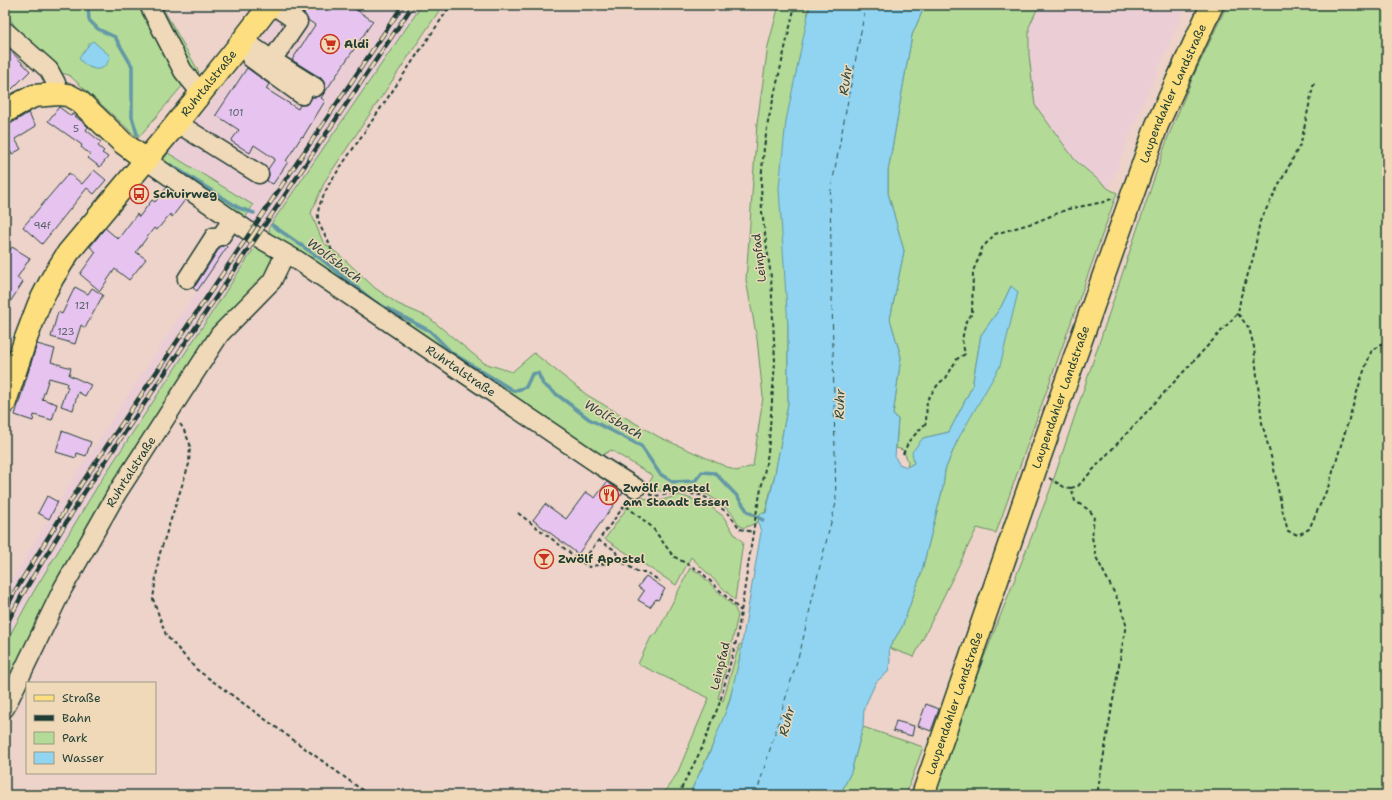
<svg xmlns="http://www.w3.org/2000/svg" width="1392" height="800" font-family="'Shantell Sans',sans-serif">
<style>
.built{fill:#ebced5}
.green{fill:#b3da96;stroke:#698c65}
.water{fill:#90d4f2;stroke:#6398a6}
.lines{fill:none;stroke-linecap:round;stroke-linejoin:round}
.stream{stroke:#6398a6;stroke-width:3.5}
.ferry{stroke:#2a4c47;stroke-width:1;stroke-dasharray:5 4;stroke-linecap:butt}
.building{fill:#e7c4f0;stroke:#1f3d34}
.minor-casing{stroke:#1f3d34;stroke-width:21}
.major-casing{stroke:#1f3d34;stroke-width:25}
.path{stroke:#1f3d34;stroke-width:2;stroke-dasharray:4 3;stroke-linecap:butt}
.minor{stroke:#efd9b8;stroke-width:18}
.major{stroke:#fddf80;stroke-width:22}
.rail-casing{stroke:#1f3d34;stroke-width:4.5}
.rail{stroke:#efd9b8;stroke-width:3;stroke-dasharray:9;stroke-linecap:butt}
.labels{text-anchor:middle;stroke-width:3;stroke-linejoin:round;paint-order:stroke}
.number-label{font-size:10px;fill:#515f63}
.poi-label{font-size:12px;font-weight:bold;fill:#1f3d34;stroke:#efd9b8;text-anchor:start}
.street-label{font-size:12px;fill:#1f3d34;stroke:#efd9b8}
.water-label{font-size:13px;font-style:italic;fill:#2a4c47;stroke:#efd9b8}
</style>
<rect width="100%" height="100%" fill="#edd3c9"/>
<filter id="ink" filterUnits="userSpaceOnUse"><feTurbulence type="fractalNoise" baseFrequency=".025" numOctaves="2"/><feDisplacementMap in="SourceGraphic" scale="8" xChannelSelector="R" yChannelSelector="G"/><feConvolveMatrix kernelMatrix="1 2 1 2 8 2 1 2 1" color-interpolation-filters="sRGB"/></filter>
<g filter="url(#ink)">
<!-- built -->
<path class="built" d="M285 5H422L257 244 34 591 5 644V591L70 483 223 251 238 233 244 220 253 205 168 153 231 79Z
M1039 5H1186L1139 113 1109 189 1075 160 1035 105 1029 55V27Z"/>
<!-- green -->
<path class="green" d="M5 5H161L199 72 183 85 138 138 69 75 57 72 16 28 5 11Z
M422 5H443L325 181 311 213 323 242 344 259 375 288 398 304 428 317 484 363 512 372 534 353 587 395 659 437 736 471 753 466 763 397 757 339 746 280 757 124 768 46 779 5H810L808 10 788 326V404L775 474 765 513H761L758 522 744 528 739 525 732 513 719 502 708 495 695 491H659L647 487 653 476 611 450 596 459 271 240 269 227Z
M925 5H1039L1029 27V55L1035 105 1075 160 1109 189 1117 193 996 533 977 528 914 657 889 648 902 627 921 574 943 487 945 470 957 441 1011 286 1001 307 981 335 972 387 949 432 923 438 914 463 907 467 908 461 903 450 896 448 898 419 893 415 901 357 890 319 904 251 888 193V171L912 35Z
M1227 5H1387V795H934L962 713 1050 490 1168 137 1193 77Z
M168 153 253 205 244 220 161 164Z
M257 244 272 256 273 268 208 342 5 696V644L34 591 100 482Z
M636 495 655 502 680 495 707 504 723 516 735 535 743 542 735 600 691 557 676 585 605 539Z
M690 568 698 572 734 607 738 615 727 665 718 698 723 701 739 645 742 644C739 664 735 683 729 701 720 734 703 765 689 795H662L677 774 709 698 638 664 651 637 657 633Z
M863 727 923 747 906 795H840L851 772Z"/>
<!-- water -->
<path class="water" d="M810 5H925L912 35 888 171V193L904 251 890 319 901 357 893 415 898 419 895 457 899 464 907 467 914 463 912 452 923 438 949 432 972 387 981 335 1001 307 1011 286 1018 292 1000 366 957 441 945 470 943 487 921 574 902 627 889 648 890 661 888 672 876 682 864 708 863 727 851 772 840 795H689L710 752 729 703 739 661 761 532 758 522 761 513H766L775 474 788 404V326L779 188 786 121Z
M93 41 109 55 110 57C106 68 100 72 89 67 85 64 82 63 79 58L90 43Z"/>
<g class="lines">
<!-- stream -->
<path class="stream" d="M88 5 89 20 98 29 115 37 132 66V117L137 134
M171 165 239 208 254 213
M272 225 321 259 375 302 430 331 452 353 514 391 526 387 532 374 538 373 543 384 589 419 641 446 660 474 673 482 695 481 702 472 715 473 737 496 748 512 763 520"/>
<!-- ferry -->
<path class="ferry" d="M756 795 801 648 818 574 836 503 830 195 866 5"/>
</g>
<!-- building -->
<path class="building" d="M292 5H349L373 21 321 98 325 101 303 137 302 136 286 161 288 162 273 184 267 181 269 175 268 169 275 159 254 145 250 153 231 141 239 130 216 115 247 68 269 84 266 89 298 109 300 105H306L310 101 312 97 320 96 324 93 325 87 324 82 321 78 292 60 315 25 308 20 304 13Z
M5 45 30 71 12 89 5 82Z
M59 107 71 116 72 114 84 123 88 127 86 130 101 142 98 146 104 151 102 153 108 157 100 167 88 158 91 155 81 147 82 145 48 121Z
M28 113 36 126 15 139 21 149 12 154 6 145 5 146V124L12 123Z
M94 170 106 180 94 194 87 188 42 244 23 227 69 173 82 184Z
M167 187 185 200 172 217 170 214 157 230 154 228 136 252 146 259 129 280 115 269 100 291 80 274 96 252 90 247 105 228 118 239 137 214 139 217 152 200 155 202Z
M225 245 227 247 197 291 193 288 196 285 220 247Z
M12 247 30 258 17 278 23 282 5 310V259Z
M75 287 88 294 92 288 103 295 85 328 81 325 75 344 51 337 58 312 62 314Z
M37 344 55 349 51 362 71 368 69 375 91 385 85 396 78 392 73 410 61 406 68 387 66 386 67 383 49 378 42 399 57 404 52 420 34 415 33 421 15 415Z
M62 431 91 442 86 456 77 453 76 458 56 452Z
M607 482 623 492 578 554 533 520 545 504 566 519 586 492 595 498Z
M47 496 58 502 49 519 38 513Z
M646 576 665 589 658 600 656 599 650 607 638 600 644 591 638 587Z
M926 704 939 709 931 731 918 726Z
M896 721 914 726 912 736 893 731Z"/>
<g class="lines">
<!-- minor casing -->
<g class="minor-casing">
<g id="minor">
<path d="M149 5 183 71 201 93"/>
<path d="M5 31 49 70 56 83 58 94"/>
<path d="M243 40 272 60 298 22 273 5"/>
<path d="M251 58 302 95"/>
<path d="M272 60 315 87"/>
<path d="M177 123 259 174"/>
<path id="s1" d="M146 160 257 237 297 260 598 464 636 488"/>
<path d="M187 279 214 237 221 236 232 220"/>
<path id="s2" d="M5 708 63 588 117 493 220 334 272 281 285 254"/>
</g>
</g>
<!-- major casing -->
<g class="major-casing">
<g id="major">
<path d="M5 112 18 104 34 96 58 94 68 95 79 101 123 143 146 160"/>
<path id="s3" d="M5 402 25 341 39 304 53 277 68 253 172 129 237 48 270 5"/>
<path id="s4" d="M923 795 1035 470 1157 125 1212 5"/>
</g>
</g>
<!-- path -->
<path class="path" d="M349 5 359 11
M359 11 363 5
M329 264C339 247 319 233 318 217 317 206 325 193 329 184L451 5
M1238 314 1249 328 1254 347 1262 423 1273 464 1282 509 1288 531 1298 535 1309 529 1329 485 1361 379 1371 352 1383 343 1387 344
M180 424 183 428 190 444 189 464 159 556 153 599 166 635 196 669 369 795
M903 454 909 441 926 423 927 400 939 383 946 378 957 359 965 354 962 340 966 321 972 314 973 271 980 255 982 248 995 234 1036 222 1068 209 1104 202 1113 198
M1049 478 1064 487 1071 488 1075 501 1089 510 1094 516 1092 537 1096 557 1120 604 1126 624 1097 795
M1071 488 1078 486 1238 313 1241 296 1253 258 1260 221 1301 143 1314 82
M649 494 654 496 681 493 700 495 709 499 729 514 740 529 753 532
M628 501 625 505 652 527 673 556 700 571 741 611
M518 513 582 562 625 505
M598 540 615 550 619 560 638 572H646L660 581
M582 562 589 567 619 560
M678 795 702 748 720 702 726 679 737 638 755 520 768 453 775 362 771 277 762 212 761 181 764 148 768 122 795 5"/>
<!-- minor -->
<use href="#minor" class="minor"/>
<!-- major -->
<use href="#major" class="major"/>
<!-- rail casing -->
<g class="rail-casing">
<path id="rail" d="M5 611 15 591 80 486 403 5
M5 627 22 595 84 493 413 5"/>
</g>
<!-- rail -->
<use href="#rail" class="rail"/>
</g>
</g>
<!-- icons -->
<defs>
<g id="supermarket-ring" transform="scale(1)"><circle r="9.5" fill="#efd9b8" stroke="#c8321e" stroke-width="1.5"/><path d="M-6-5.5h2.5l.6 2H6L4.5 2H-2.5L-4.4-4H-6ZM-1.5 3.2a1.3 1.3 0 1 0 .1 0ZM3 3.2a1.3 1.3 0 1 0 .1 0Z" fill="#c8321e"/></g>
<g id="bus-ring" transform="scale(1)"><circle r="9.5" fill="#efd9b8" stroke="#c8321e" stroke-width="1.5"/><path d="M-5-6H5V4H4V6H2V4H-2V6H-4V4H-5ZM-3.5-4V0h7V-4ZM-3.5 1.2v1.5H-2V1.2ZM2 1.2v1.5H3.5V1.2Z" fill="#c8321e"/></g>
<g id="restaurant-ring" transform="scale(1)"><circle r="9.5" fill="#efd9b8" stroke="#c8321e" stroke-width="1.5"/><path d="M-5-6h1v4h1v-4h1v4h1v-4h1v5L-1.5 .5V6h-2V.5L-5-1ZM5-6V6H3V1.5H1.5Q1.5-4 5-6Z" fill="#c8321e"/></g>
<g id="bar-ring" transform="scale(1)"><circle r="9.5" fill="#efd9b8" stroke="#c8321e" stroke-width="1.5"/><path d="M-6-5H6L.8 .8V4.5H3.5V6h-7V4.5H-.8V.8Z" fill="#c8321e"/></g>
</defs>
<g fill-rule="evenodd">
<use href="#supermarket-ring" x="330" y="44"/>
<use href="#bus-ring" x="139" y="194"/>
<use href="#restaurant-ring" x="609" y="495"/>
<use href="#bar-ring" x="544" y="559"/>
</g>
<g class="labels">
<!-- number labels -->
<g class="number-label">
<text x="236" y="116">101</text>
<text x="76" y="132">5</text>
<text x="42" y="229">94f</text>
<text x="82" y="309">121</text>
<text x="66" y="335">123</text>
</g>
<!-- poi labels -->
<g class="poi-label">
<text x="344" y="48">Aldi</text>
<text x="153" y="198">Schuirweg</text>
<text x="623" y="492">Zwölf Apostel<tspan x="623" dy="14">am Staadt Essen</tspan></text>
<text x="558" y="563">Zwölf Apostel</text>
</g>
<!-- street labels -->
<g class="street-label">
<text dy="4" stroke="none"><textPath href="#s3" startOffset="383">Ruhrtalstraße</textPath></text>
<text dy="4" stroke="none"><textPath href="#s4" startOffset="745">Laupendahler Landstraße</textPath></text>
<text transform="translate(759 258) rotate(-97)" y="4">Leinpfad</text>
<text dy="4" stroke="none"><textPath href="#s1" startOffset="379">Ruhrtalstraße</textPath></text>
<text dy="4" stroke="none"><textPath href="#s4" startOffset="421">Laupendahler Landstraße</textPath></text>
<text dy="4" stroke="none"><textPath href="#s2" startOffset="268">Ruhrtalstraße</textPath></text>
<text transform="translate(720 666) rotate(-76)" y="4">Leinpfad</text>
<text dy="4" stroke="none"><textPath href="#s4" startOffset="97">Laupendahler Landstraße</textPath></text>
</g>
<!-- water labels -->
<g class="water-label">
<text transform="translate(845 80) rotate(-81)" y="5">Ruhr</text>
<text transform="translate(335 260) rotate(37)" y="5">Wolfsbach</text>
<text transform="translate(839 404) rotate(-88)" y="5">Ruhr</text>
<text transform="translate(614 419) rotate(30)" y="5">Wolfsbach</text>
<text transform="translate(786 721) rotate(-75)" y="5">Ruhr</text>
</g>
</g>
<!-- margin -->
<rect width="1392" height="800" fill="none" stroke="#efd9b8" stroke-width="20"/>
<rect x="10" y="10" width="1372" height="780" fill="none" stroke="#1f3d34" stroke-width="1.5" filter="url(#ink)"/>
<!-- legend -->
<rect x="26" y="682" width="130" height="92" fill="#efd9b8" stroke="#9c9b83"/>
<rect x="34" y="695" width="20" height="6" fill="#fddf80" stroke="#9c9b83"/>
<text x="62" y="702" font-size="12" fill="#1f3d34">Straße</text>
<rect x="34" y="715" width="20" height="6" fill="#1f3d34" stroke="#9c9b83"/>
<text x="62" y="722" font-size="12" fill="#1f3d34">Bahn</text>
<rect x="34" y="732" width="20" height="12" fill="#b3da96" stroke="#9c9b83"/>
<text x="62" y="742" font-size="12" fill="#1f3d34">Park</text>
<rect x="34" y="752" width="20" height="12" fill="#90d4f2" stroke="#9c9b83"/>
<text x="62" y="762" font-size="12" fill="#1f3d34">Wasser</text>
</svg>
